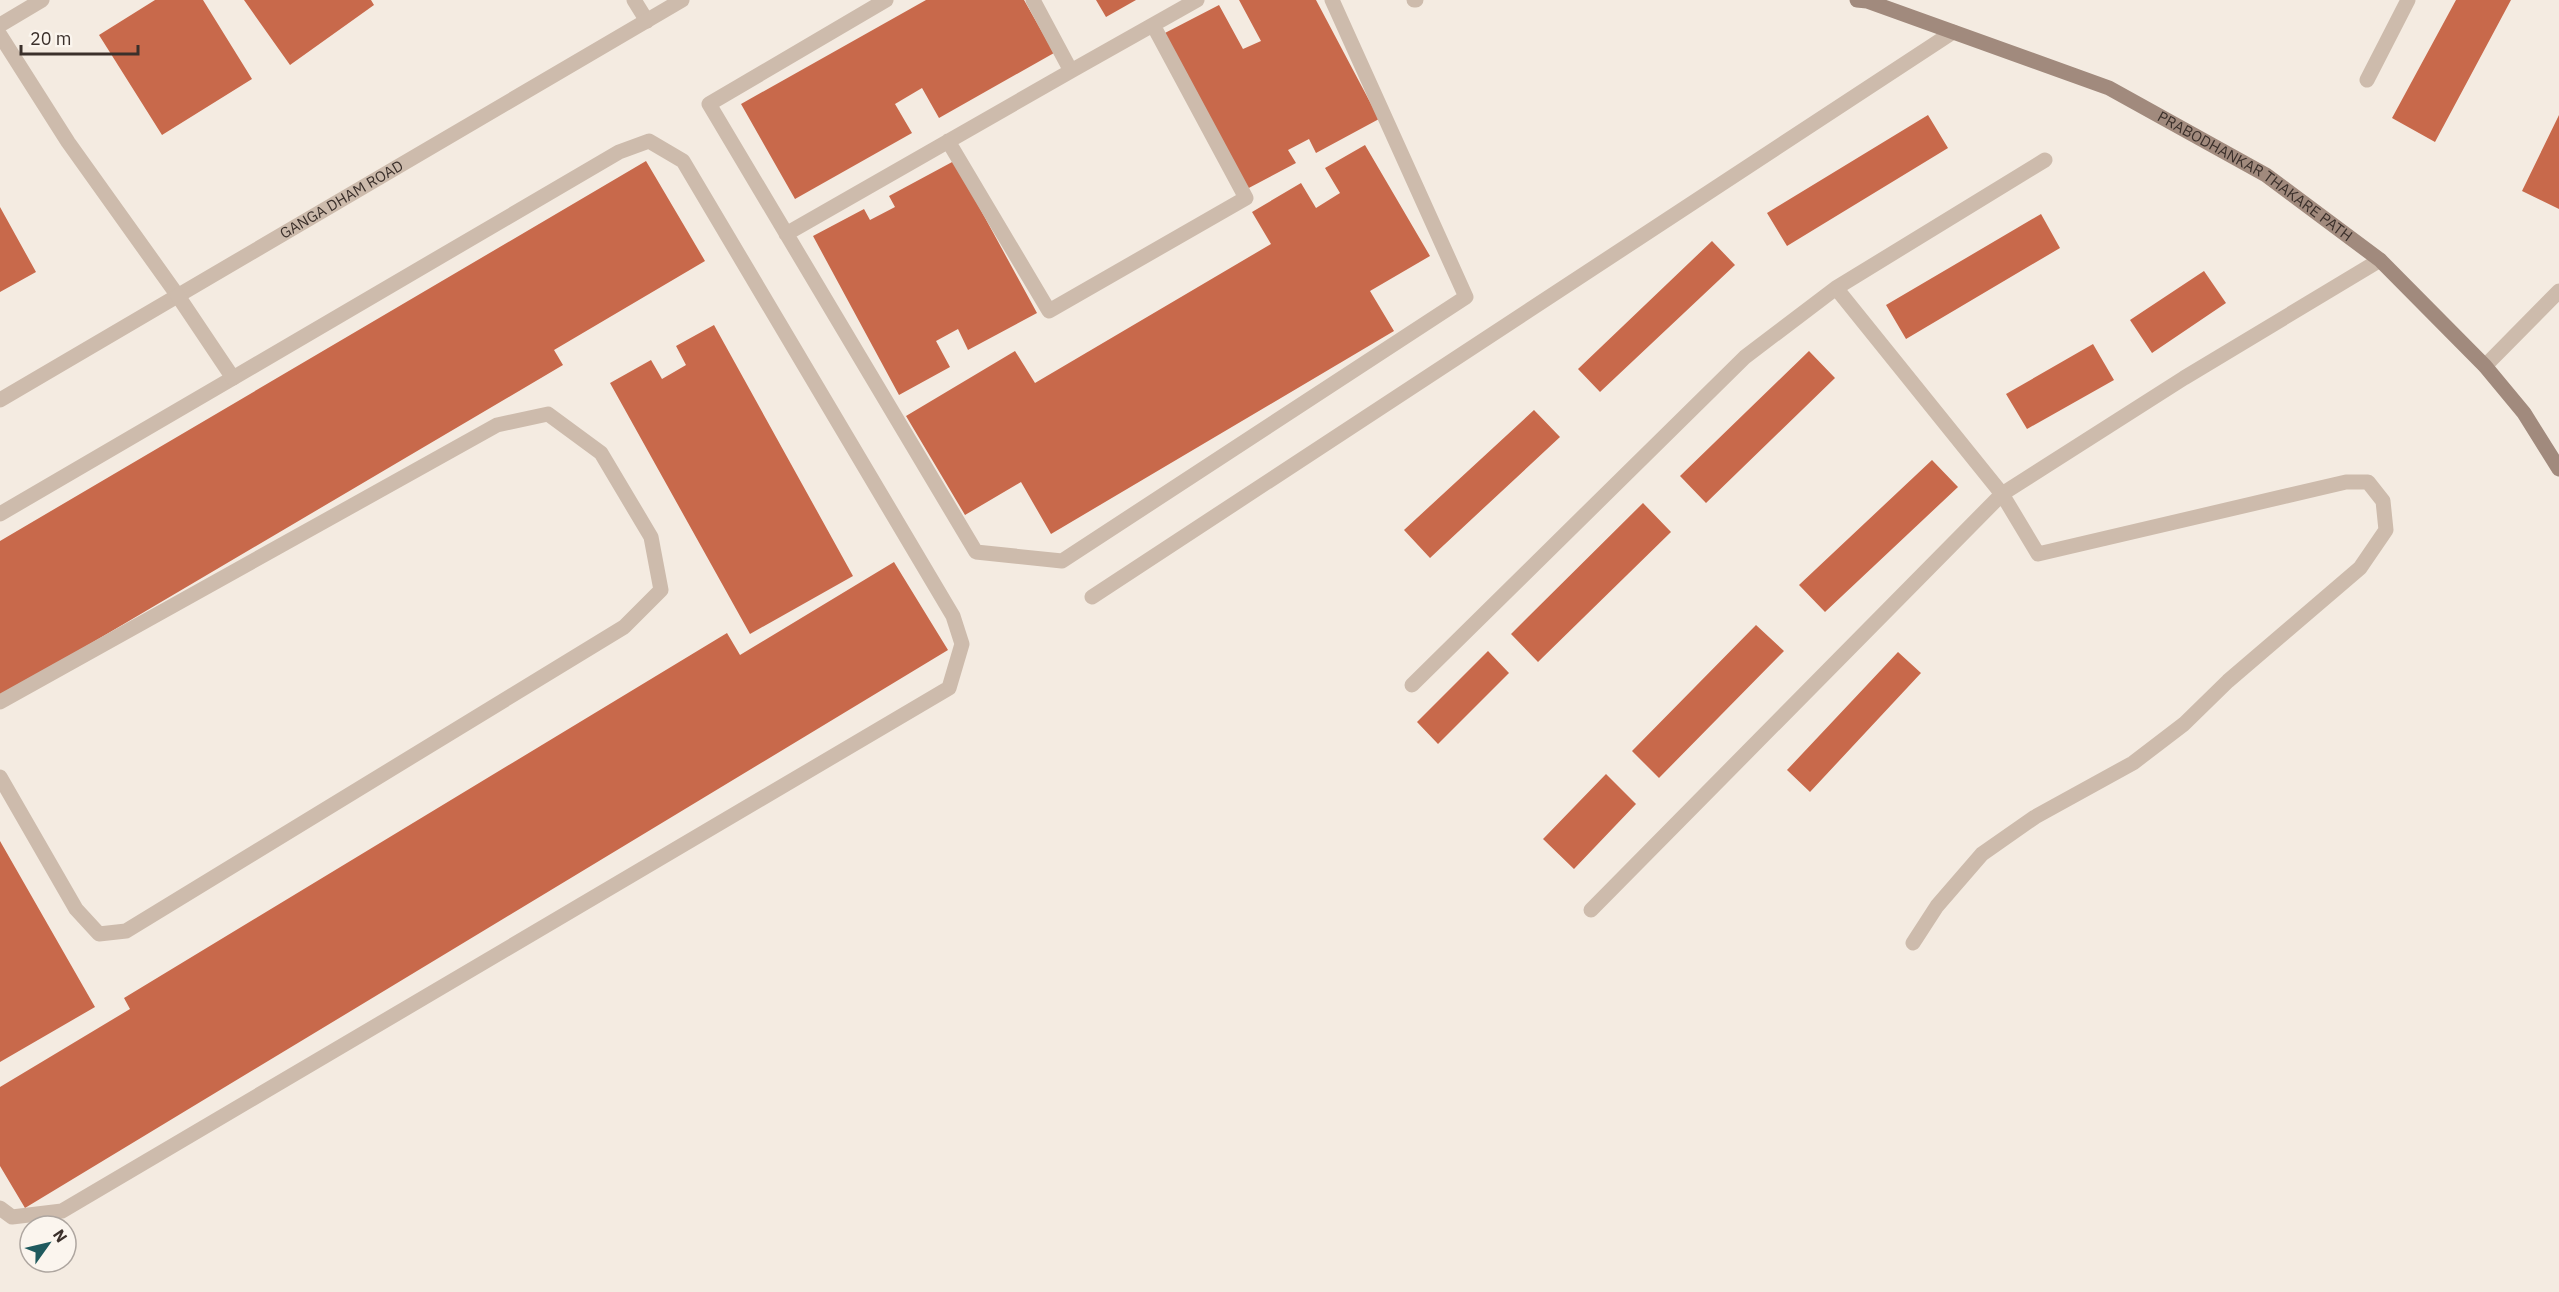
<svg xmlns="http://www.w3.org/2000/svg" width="2559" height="1292" font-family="'IBM Plex Sans',sans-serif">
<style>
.building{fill:#c8694b}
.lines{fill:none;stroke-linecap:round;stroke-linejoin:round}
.lane{stroke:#cdbbac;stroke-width:15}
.street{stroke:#cdbbac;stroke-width:15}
.secondary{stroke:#a18a7d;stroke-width:15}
.labels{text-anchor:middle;stroke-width:6;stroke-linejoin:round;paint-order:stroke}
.street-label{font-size:15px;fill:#3b302b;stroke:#fbf5ee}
</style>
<rect width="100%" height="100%" fill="#f4ebe1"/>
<!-- building -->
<path class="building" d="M155 0H203L252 79 162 135 99 35Z
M244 0H371L374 5 290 65Z
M926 0H1024L1054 53 939 118 922 88 895 104 912 133 795 199 741 104Z
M1096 0H1136L1106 17Z
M1239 0H1316L1379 119 1316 153 1309 139 1288 150 1296 163 1245 190 1163 34 1219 5 1243 49 1261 41Z
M2456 0H2511L2435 142 2392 118Z
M1928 115 1948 148 1787 246 1767 213Z
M2559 115V209L2522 191Z
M1365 145 1430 256 1370 291 1394 331 1051 534 1021 482 965 515 906 416 1015 351 1035 383 1271 244 1252 212 1301 183 1316 208 1340 193 1325 168Z
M646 161 705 261 554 350 563 365 0 697V541Z
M954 161 1037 313 968 350 958 329 936 341 950 367 899 395 813 236 864 209 870 220 895 207 889 196Z
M0 207 36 272 0 292Z
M2041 214 2060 248 1906 339 1886 305Z
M1712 241 1735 265 1600 392 1578 369Z
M2204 271 2226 303 2152 353 2130 320Z
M714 325 853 576 750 634 610 383 651 360 662 379 686 365 676 346Z
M2093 344 2114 380 2027 429 2006 394Z
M1809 351 1835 378 1706 503 1680 476Z
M1534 410 1560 437 1430 558 1404 530Z
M1932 460 1958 487 1825 612 1799 585Z
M1643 503 1671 532 1538 662 1511 634Z
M894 562 948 650 25 1208 0 1166V1087L130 1009 124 998 727 633 740 655Z
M1756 625 1784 651 1659 778 1632 751Z
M1488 651 1509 673 1438 744 1417 722Z
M1898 652 1921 673 1810 792 1787 770Z
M1606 774 1636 804 1574 869 1543 839Z
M0 841 95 1007 0 1062Z"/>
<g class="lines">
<!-- lane -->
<path class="lane" d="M634 0 647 21
M886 0 709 104 976 552 1062 561 1466 297 1332 0
M1033 0 1071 71 1197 0
M1414 0H1416
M0 25 42 0
M0 35 68 142 178 296
M2367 80 2408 0
M948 141 1049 311 1246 198 1153 25
M786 234 1071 71
M2485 366 2559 291
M1412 685 1745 357 1836 288
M1591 910 2002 494 2184 378 2380 260
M1913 943 1937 906 1982 854 2035 817 2133 763 2184 724 2228 681 2360 568 2386 530 2383 501 2368 482H2346L2038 554 2002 494 1836 288 2045 160"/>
<!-- street -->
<g class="street">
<path id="s1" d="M0 400 682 0"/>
<path d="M0 514 233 378"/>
<path d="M1092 597 1953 32"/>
<path d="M0 702 497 425 548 414 601 453 651 537 661 590 624 627 126 931 99 934 76 909 0 777"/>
<path d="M0 1208 12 1217 62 1211 949 688 962 644 953 616 683 161 649 141 619 152 233 378 178 296"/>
</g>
<!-- secondary -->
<path class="secondary" id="s2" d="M1857 0 1867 1 2109 88 2266 175 2380 260 2485 366 2524 413 2559 469"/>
</g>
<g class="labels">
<!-- street labels -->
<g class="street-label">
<text dy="5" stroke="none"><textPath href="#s2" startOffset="438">PRABODHANKAR THAKARE PATH</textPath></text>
<text dy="5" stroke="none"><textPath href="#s1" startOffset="396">GANGA DHAM ROAD</textPath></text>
</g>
</g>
<!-- north arrow -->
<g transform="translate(48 1244) rotate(56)"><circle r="28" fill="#fbf5ee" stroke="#aea6a0" stroke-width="1.5"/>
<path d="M0-4.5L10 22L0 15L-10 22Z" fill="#1f5a5e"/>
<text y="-9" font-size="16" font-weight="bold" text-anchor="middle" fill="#3b302b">N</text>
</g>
<!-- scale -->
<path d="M21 45v9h117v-9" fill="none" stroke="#3b302b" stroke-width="3"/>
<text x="30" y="45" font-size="18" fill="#3b302b" stroke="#fbf5ee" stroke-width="4.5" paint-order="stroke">20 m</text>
</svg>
